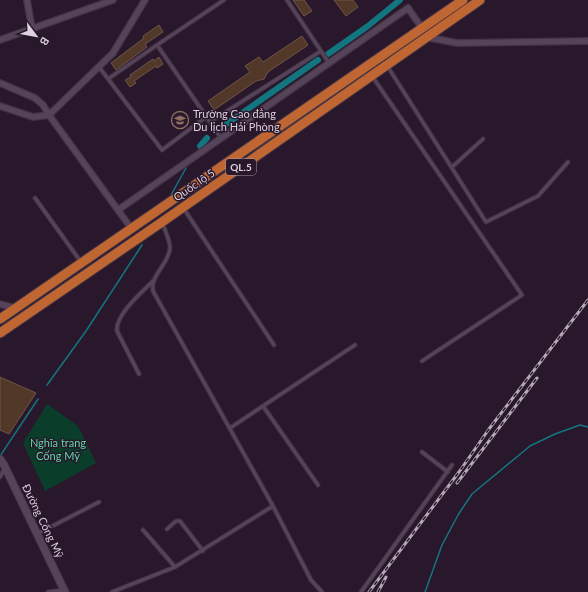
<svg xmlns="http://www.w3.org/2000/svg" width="588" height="592" font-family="Lato,sans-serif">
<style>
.green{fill:#0a3e2b}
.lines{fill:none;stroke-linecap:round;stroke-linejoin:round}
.stream{stroke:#127680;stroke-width:1.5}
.canal{stroke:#127680;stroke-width:6}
.building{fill:#513829;stroke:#705546}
.service-casing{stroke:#423444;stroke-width:5}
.minor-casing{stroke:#423444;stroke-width:8}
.tertiary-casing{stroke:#423444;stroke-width:9}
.trunk-casing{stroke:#423444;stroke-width:11}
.service{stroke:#564359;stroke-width:3}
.minor{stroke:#564359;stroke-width:5.5}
.tertiary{stroke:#564359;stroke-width:7}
.trunk{stroke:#c06632;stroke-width:9}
.rail-casing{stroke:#b6a9b7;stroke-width:3}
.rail{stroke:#29172b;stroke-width:1.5;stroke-dasharray:4.5;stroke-linecap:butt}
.labels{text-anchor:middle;stroke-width:3;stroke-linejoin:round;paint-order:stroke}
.shield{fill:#29172b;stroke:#a799a8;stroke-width:1}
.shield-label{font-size:10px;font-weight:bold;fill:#ddd1de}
.poi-label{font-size:11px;fill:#ddd1de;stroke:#29172b;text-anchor:start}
.street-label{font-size:11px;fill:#ddd1de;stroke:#29172b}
.park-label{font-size:11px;fill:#5bdaa7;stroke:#29172b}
</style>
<rect width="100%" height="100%" fill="#29172b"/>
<!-- green -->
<path class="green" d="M47 404 78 426 96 463 45 491 23 443Z"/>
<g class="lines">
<!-- stream -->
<path class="stream" d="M171 195 186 168
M47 385 86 331 142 245
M0 456 38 399
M425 592 442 545 458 515 472 494 530 446 555 434 580 425 588 427"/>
<!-- canal -->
<path class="canal" d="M328 54 368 26 400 0
M225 125 318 60
M200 146 207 138"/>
</g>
<!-- building -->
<path class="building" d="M293 0H304L312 11 304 16Z
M334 0H353L358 7 346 16Z
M159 25 163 32 145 44 147 47 116 70 111 63 144 38 143 36Z
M302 36 308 45 268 72 264 79 256 81 214 110 208 101 250 72 245 66 259 57 263 62Z
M159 57 163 64 157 68 156 66 134 81 136 83 130 87 125 80 131 77 130 75 153 59 154 61Z
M0 377 36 393 9 434 0 430Z"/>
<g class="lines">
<!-- service casing -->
<g class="service-casing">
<path id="service" d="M287 0 329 63
M99 67 162 150 206 117
M388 67 486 222 538 196 568 162
M372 76 522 295 422 361
M108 79 157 45
M210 122 321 51
M221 138 157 45 224 0
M452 167 483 139
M35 198 81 262
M184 209 274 345
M163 224C165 231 170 240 170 248 169 264 150 275 153 291L273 506 311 580 322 592
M139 374 117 331C115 315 142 292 153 281
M263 406 318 485
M230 428 355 345
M422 452 448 472
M0 477 5 468
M167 529 176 521H180L203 551
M143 530 175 567
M37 534 99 502
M48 592 64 590
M112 592 175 567 273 506
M361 592 452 465"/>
</g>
<!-- minor casing -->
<g class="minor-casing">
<path id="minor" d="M27 0 32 29
M426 37 457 43 588 41
M0 40 113 0
M0 83 35 98 43 105 49 115 33 117 0 106
M118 210 408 8 422 28
M131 228 49 115 113 53 145 0
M0 304 15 308"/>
</g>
<!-- tertiary casing -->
<g class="tertiary-casing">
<path id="tertiary" d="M0 459 4 465 65 592"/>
</g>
<!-- trunk casing -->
<g class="trunk-casing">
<path id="trunk" d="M0 319 463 0
M0 333 162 222 480 0"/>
</g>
<!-- service -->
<use href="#service" class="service"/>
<!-- minor -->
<use href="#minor" class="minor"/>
<!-- tertiary -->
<use href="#tertiary" class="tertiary"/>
<!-- trunk -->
<use href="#trunk" class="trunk"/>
<!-- rail casing -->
<g class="rail-casing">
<path id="rail" d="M457 483 537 378
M369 592 459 472 489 429 588 300
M378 592 386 577"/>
</g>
<!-- rail -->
<use href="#rail" class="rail"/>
</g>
<!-- icons -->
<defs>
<g id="university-ring" transform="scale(0.9)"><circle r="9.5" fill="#29172b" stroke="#8d6e63" stroke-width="1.5"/><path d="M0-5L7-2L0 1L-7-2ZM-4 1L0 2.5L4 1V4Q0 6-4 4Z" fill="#8d6e63"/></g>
</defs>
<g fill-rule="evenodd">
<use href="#university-ring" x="180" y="120"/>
</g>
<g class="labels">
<!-- shield labels -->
<rect class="shield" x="226" y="159" width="30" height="16" rx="3"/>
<g class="shield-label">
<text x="241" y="171">QL.5</text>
</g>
<!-- poi labels -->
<g class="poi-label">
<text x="193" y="118">Trường Cao đẳng<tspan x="193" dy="13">Du lịch Hải Phòng</tspan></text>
</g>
<!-- street labels -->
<g class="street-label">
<text transform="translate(194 185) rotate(-35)" y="4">Quốc lộ 5</text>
<text transform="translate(43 521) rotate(64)" y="4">Đường Cống Mỹ</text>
</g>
<!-- park labels -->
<g class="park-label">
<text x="58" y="447">Nghĩa trang<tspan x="58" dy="13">Cống Mỹ</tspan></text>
</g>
</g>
<!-- north arrow -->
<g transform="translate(36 36) rotate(122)" stroke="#29172b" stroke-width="3" paint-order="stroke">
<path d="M0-3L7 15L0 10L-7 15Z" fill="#ddd1de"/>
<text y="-6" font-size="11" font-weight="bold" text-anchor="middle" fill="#ddd1de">B</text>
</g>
</svg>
